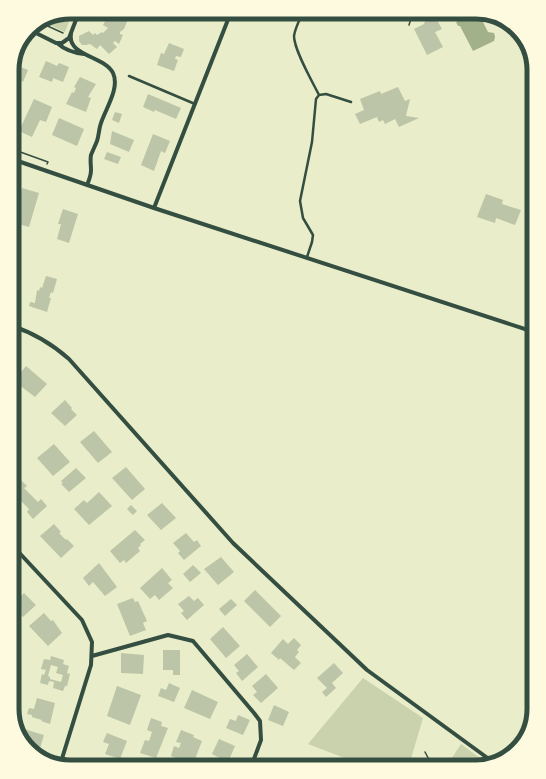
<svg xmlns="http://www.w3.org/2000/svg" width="546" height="779" font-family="'IBM Plex Sans',sans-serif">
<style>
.green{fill:#cad2ad}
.water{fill:#a3b18a}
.building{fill:#bcc5a7;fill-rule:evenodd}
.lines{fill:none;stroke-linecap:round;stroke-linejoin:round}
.path{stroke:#344e41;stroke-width:1.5}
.service{stroke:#344e41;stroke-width:2.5}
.minor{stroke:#344e41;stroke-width:4}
.rim{fill:none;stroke:#344e41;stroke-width:5}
</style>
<rect width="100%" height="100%" fill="#e9edc9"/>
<!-- green -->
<path class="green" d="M70 12H73L65 32 43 22Z
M363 678 423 718 410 762 418 767H368L308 744Z
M461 744 488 764 476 767H446Z"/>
<!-- water -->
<path class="water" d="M475 12H478L488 32 494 33 495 37 494 41 473 51 460 26H458L456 22Z"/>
<!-- building -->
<path class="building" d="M92 12H102L98 21 90 18Z
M115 12H131L124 29 120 32V34L123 35 119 44 115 41 113 43 117 47 109 54 100 45 97 49 90 44 86 45H82L79 41V36L89 31 93 35 95 33 97 35 102 32 103 33 108 28 103 25 108 16 112 19 114 18Z
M240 12H255L257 13 254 21 239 14Z
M428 12H440L437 20 442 29 435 32 443 47 427 55 414 29 424 24Z
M169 43 184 49 181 57 176 56 175 59 178 60 174 71 157 65 161 53 164 54Z
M22 45 26 47 20 58 17 56Z
M46 61 57 66 59 63 69 67 63 82 53 78 52 82 39 77Z
M13 64 28 70 23 82 12 77Z
M80 77 96 84 88 97 91 98 86 112 66 104 72 92 74 93 76 88 74 87Z
M398 87 405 101 410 99 406 116 419 118 399 127 395 119 385 124 383 120 379 122 377 117 360 124 355 114 364 110 360 99 380 91 381 94Z
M148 94 181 108 176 119 155 110 154 112 143 107Z
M34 99 52 107 46 122 40 120 32 137 19 131Z
M115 112 122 114 119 123 112 120Z
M59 118 84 129 77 146 52 135Z
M112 131 134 140 129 152 110 144Z
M153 134 170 141 165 153 161 151 154 171 141 165Z
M107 152 121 157 118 164 104 159Z
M529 183 534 185V194L526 190Z
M22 188 39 193 29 227 12 222Z
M486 194 503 200 502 204 521 210 515 225 496 218 495 223 477 217Z
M63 209 78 214 69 243 57 239 61 224H58Z
M46 276 57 279 53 293 51 292 49 298H51L47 312 29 306 30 302 35 303 37 290 39 291 40 287 42 288Z
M12 286 19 287 16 298 12 297Z
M26 366 47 384 35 397 14 381Z
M65 400 72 408 71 409 77 415 65 426 51 413Z
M94 431 112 452 98 463 80 442Z
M54 444 70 462 53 476 37 458Z
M126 467 145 489 132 500 112 478Z
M76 468 86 478 69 492 61 484 63 483 61 481Z
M21 480 27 486 24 488 38 502 41 499 47 506 33 519 27 512 29 509 16 496 14 498 12 495V487Z
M99 492 112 506 89 525 74 509 84 500 87 503Z
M162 503 176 518 161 530 147 515Z
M131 505 137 511 133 515 127 509Z
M54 524 61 532 59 533 66 540 67 539 74 546 61 558 40 536Z
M135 530 145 540 140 544 141 545 138 548 140 551 126 563 124 560 120 563 110 551Z
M186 533 194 542 197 540 201 546 184 560 178 553 180 551 173 543Z
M221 557 234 572 218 585 204 569Z
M99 563 117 587 105 596 93 582 89 586 83 578Z
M193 565 201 573 190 582 183 574Z
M162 568 172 580 168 583 173 588 159 600 155 595 150 599 140 588Z
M12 586 21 596 24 593 36 605 23 617 12 605Z
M255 590 281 616 270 627 244 601Z
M189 596 194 601 198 598 204 605 187 620 181 613 184 611 178 604Z
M133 598 135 602 138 601 147 621 143 623 146 630 130 636 117 604Z
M231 599 237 605 225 616 219 609Z
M44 613 51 621 53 620 62 633 48 646 29 626Z
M223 627 240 646 226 658 210 639Z
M294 638 301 645 297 650 299 652 295 657 301 663 294 670 280 658 279 660 271 653 283 639 288 644Z
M163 650H180V675H173V670H163Z
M121 653 144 655 143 674 121 673Z
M247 654 258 667 242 681 236 673 239 671 234 665Z
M51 656 64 660 63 664 69 666 67 673 70 674 67 686H65L63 691 53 688 54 682 49 681 48 685 40 683 42 674 44 675 46 670 41 669 44 659 50 660ZM51 665 58 667 56 673 63 675 61 682 50 679V677L48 676Z
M334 663 343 673 332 683 336 688 326 697 322 692 327 688 317 678Z
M266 674 278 688 261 703 253 695 257 692 252 686Z
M169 683 180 688 174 702 158 696 161 688 166 690Z
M117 686 141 695 130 725 107 716Z
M192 690 218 702 210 719 184 708Z
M37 698 55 703 50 724 41 721 42 720 32 717V715L27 714 29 708 34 709Z
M274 705 289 712 283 726 268 720Z
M238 715 250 720 243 735 226 728 230 719 236 721Z
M151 718 162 722 161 726 168 728 156 758 140 753 145 740 149 741 152 732 147 730Z
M17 727 44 735 40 748 36 747 35 754 20 738Z
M181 730 194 735 193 737 202 741 192 767H179L181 760 171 756 174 746 179 748 181 743 176 742Z
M107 733 127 741 120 759 105 754 109 744 103 742Z
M219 739 235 746 228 762 212 754Z"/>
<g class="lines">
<!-- path -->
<path class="path" d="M41 23 63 33
M409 25 413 12
M12 149 48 162 47 164
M425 752 433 767"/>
<!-- service -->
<path class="service" d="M303 12C300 19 295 28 294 36 294 50 312 81 319 95
M129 76 195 104
M307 257 312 242 313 235 303 218 300 201 312 142 316 99 319 95 326 94 351 102"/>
<!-- minor -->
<path class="minor" d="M30 30 56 43H62L69 38 79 12
M71 34C67 56 105 56 113 73 120 88 106 108 101 123 99 128 99 135 97 141 95 146 93 150 91 155 90 160 91 165 91 170 91 176 89 180 87 185
M57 43C65 50 74 53 84 54
M12 159 154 208 534 332
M12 173 16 161
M154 208 231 12
M12 326C34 333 52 344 69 359L233 543 367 670 493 762
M12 545 82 620 92 642 91 665 60 765
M92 656 168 635 193 641 254 713 260 721 261 740 251 767
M62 758 84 767"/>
</g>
<!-- crop -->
<path d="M0 0H546V779H0ZM70 19H476A51 51 0 0 1 527 70V709A51 51 0 0 1 476 760H70A51 51 0 0 1 19 709V70A51 51 0 0 1 70 19Z" fill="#fefae0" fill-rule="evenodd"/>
<path class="rim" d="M70 19H476A51 51 0 0 1 527 70V709A51 51 0 0 1 476 760H70A51 51 0 0 1 19 709V70A51 51 0 0 1 70 19Z"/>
</svg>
